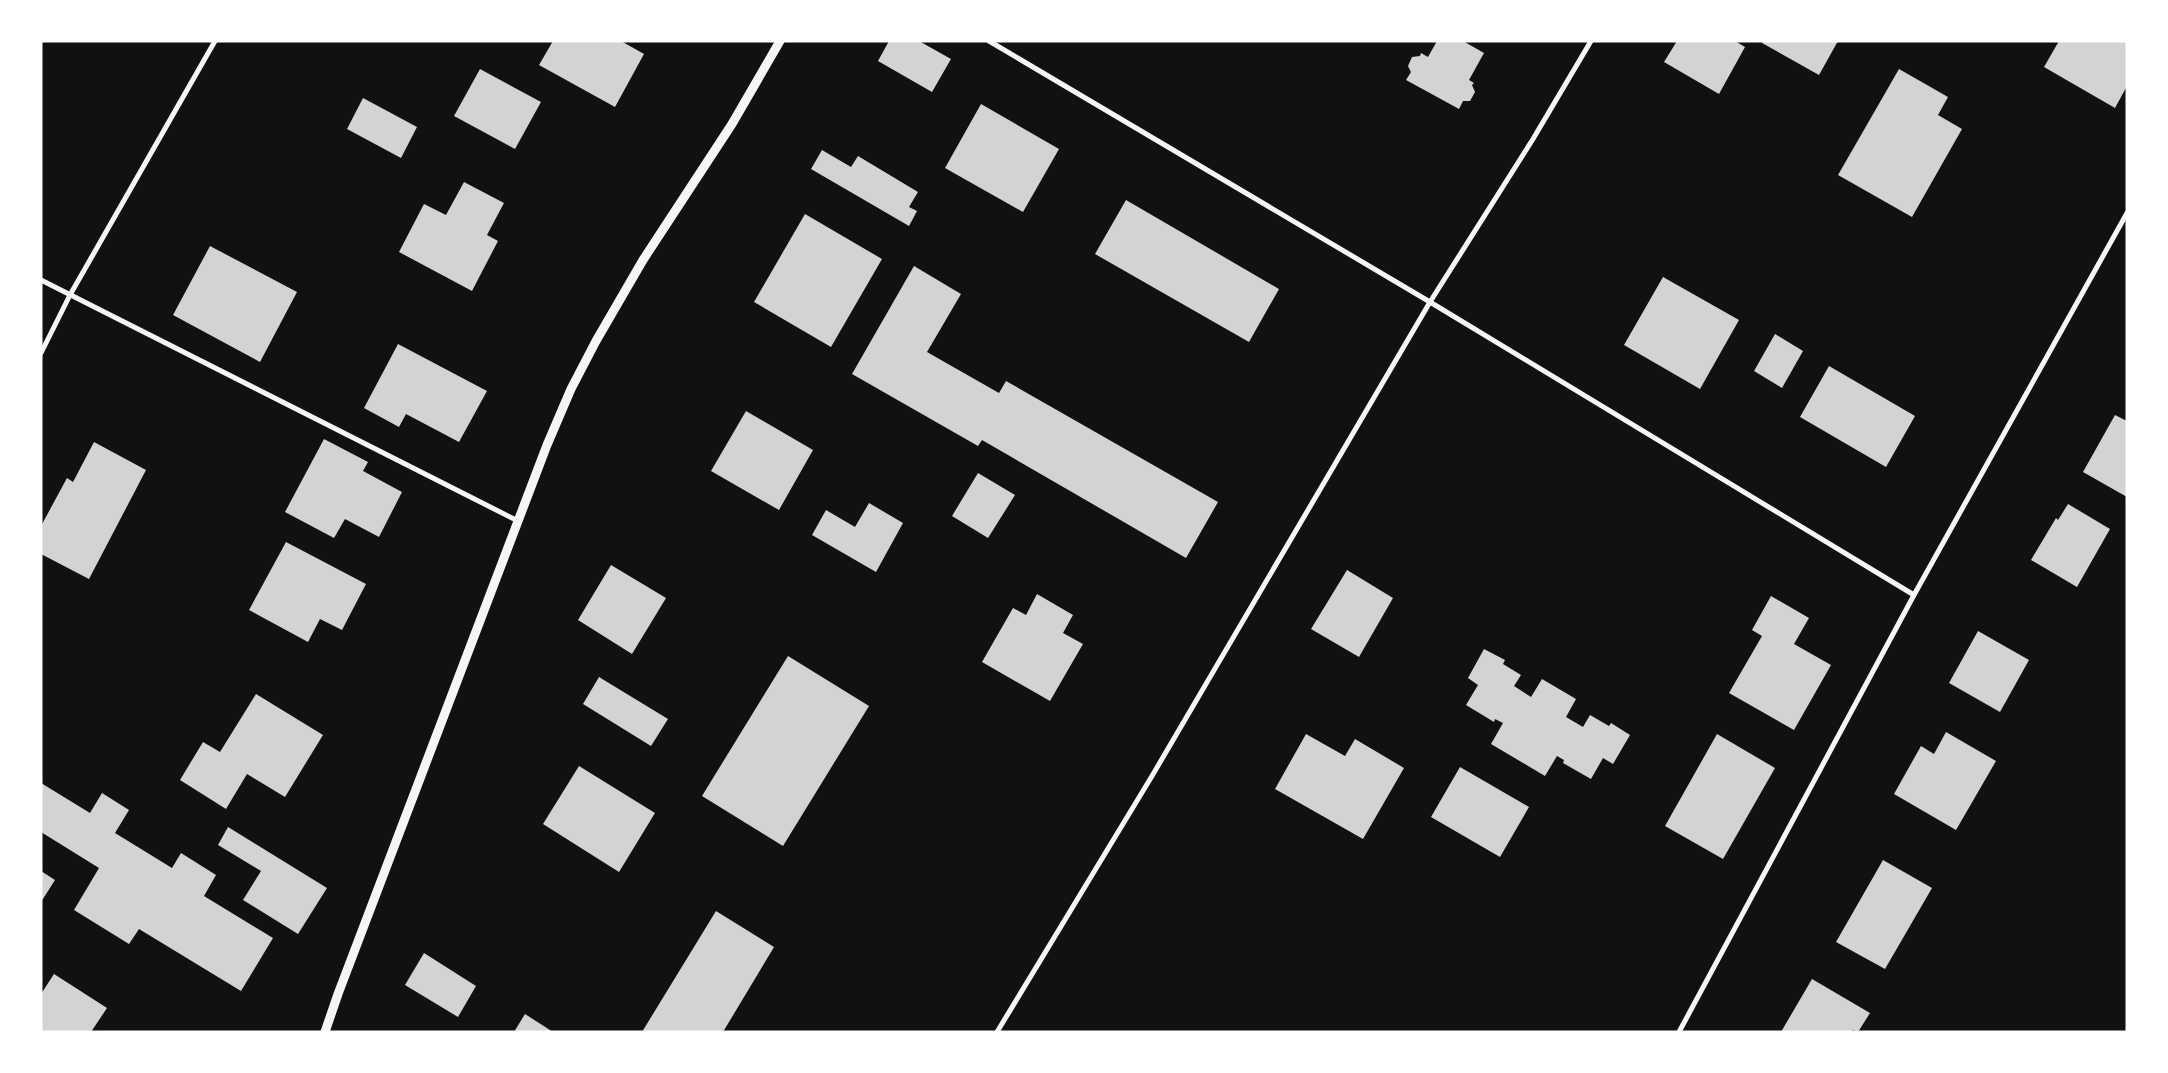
<svg xmlns="http://www.w3.org/2000/svg" width="2168" height="1073" font-family="'Golos Text',sans-serif">
<style>
.building{fill:#d3d3d3}
.lines{fill:none;stroke-linecap:round;stroke-linejoin:round}
.minor{stroke:#f5f5f5;stroke-width:5}
.tertiary{stroke:#f5f5f5;stroke-width:9}
</style>
<rect width="100%" height="100%" fill="#111"/>
<!-- building -->
<path class="building" d="M553 41H621L644 54 615 107 539 65Z
M889 41H919L951 59 932 92 878 61Z
M1437 41H1463L1484 53 1469 80 1474 83 1472 85 1475 92 1470 101H1463L1459 109 1406 80 1411 72 1408 66 1412 57 1420 56 1421 53 1428 57Z
M1677 41H1735L1745 47 1719 94 1664 62Z
M1763 41H1838L1819 75 1762 43Z
M2059 41H2127V86L2115 108 2044 67Z
M480 69 541 102 515 149 454 116Z
M1899 69 1948 97 1938 115 1962 129 1912 217 1838 175Z
M363 98 417 127 401 158 347 129Z
M981 104 1059 149 1023 212 945 168Z
M822 150 851 167 858 156 918 192 909 207 917 211 909 226 811 169Z
M464 182 504 203 487 235 498 241 472 291 399 252 424 204 446 215Z
M1126 200 1279 289 1249 342 1095 254Z
M805 214 882 259 831 347 754 302Z
M210 246 297 292 260 362 173 315Z
M914 266 961 294 927 352 999 393 1006 381 1218 502 1186 558 982 440 978 446 852 374Z
M1663 277 1739 320 1700 389 1624 345Z
M1775 334 1803 351 1782 388 1754 371Z
M398 344 487 391 459 442 406 414 399 427 364 408Z
M1829 366 1915 416 1886 467 1800 417Z
M746 411 813 450 779 510 711 471Z
M2115 415 2127 421V497L2083 472Z
M324 439 368 462 363 471 402 492 379 537 345 519 334 538 285 512Z
M94 442 146 470 89 579 41 554V526L67 478 73 482Z
M978 473 1015 495 988 538 952 516Z
M869 503 903 523 876 572 812 535 826 510 855 527Z
M2068 504 2110 529 2077 587 2031 560 2056 518 2058 520Z
M286 542 366 584 342 630 320 619 308 642 249 610Z
M611 565 666 598 632 654 578 620Z
M1347 570 1393 598 1359 657 1311 629Z
M1037 594 1073 615 1063 633 1083 644 1050 701 982 662 1013 608 1026 615Z
M1771 596 1809 618 1794 644 1831 665 1794 730 1729 693 1762 636 1752 630Z
M1978 631 2029 660 2000 712 1949 683Z
M1484 649 1505 660 1503 664 1521 675 1514 686 1531 697 1542 679 1576 699 1566 717 1583 727 1590 715 1609 726 1611 723 1630 735 1613 764 1603 758 1591 779 1563 763 1564 760 1557 756 1545 776 1491 744 1503 723 1495 719 1494 722 1466 705 1478 685 1468 678Z
M788 656 869 706 783 846 702 796Z
M599 677 668 719 651 746 583 704Z
M256 694 323 735 285 797 247 774 226 809 180 780 203 742 220 752Z
M1946 732 1996 761 1956 830 1894 794 1921 746 1934 754Z
M1306 734 1345 756 1355 739 1404 768 1363 839 1275 789Z
M1717 734 1775 768 1723 859 1665 826Z
M579 766 655 813 619 872 543 824Z
M1460 767 1529 807 1500 857 1431 817Z
M41 783 90 813 102 793 129 810 115 833 172 868 181 853 216 875 204 896 273 938 241 991 139 929 129 944 74 910 99 868 41 832Z
M228 827 327 888 298 934 243 900 261 871 218 845Z
M1883 860 1932 888 1885 969 1836 942Z
M41 871 55 880 41 902Z
M716 911 774 947 723 1032H642Z
M424 953 476 986 458 1017 405 985Z
M54 974 107 1008 91 1032H41V994Z
M1812 979 1870 1013 1858 1032 1853 1030 1852 1032H1781Z
M525 1014 553 1032H514Z"/>
<g class="lines">
<!-- minor -->
<path class="minor" d="M989 41 1430 302 1914 595
M41 280 518 521
M41 353 70 295 215 41
M997 1032 1152 776 1430 302 1533 139 1591 41
M1679 1032 1914 595 2127 213"/>
<!-- tertiary -->
<path class="tertiary" d="M325 1032 338 994 547 445 571 389 596 341 643 260 732 124 780 41"/>
</g>
<!-- border -->
<rect width="2168" height="1073" fill="none" stroke="#ffffff" stroke-width="85"/>
</svg>
